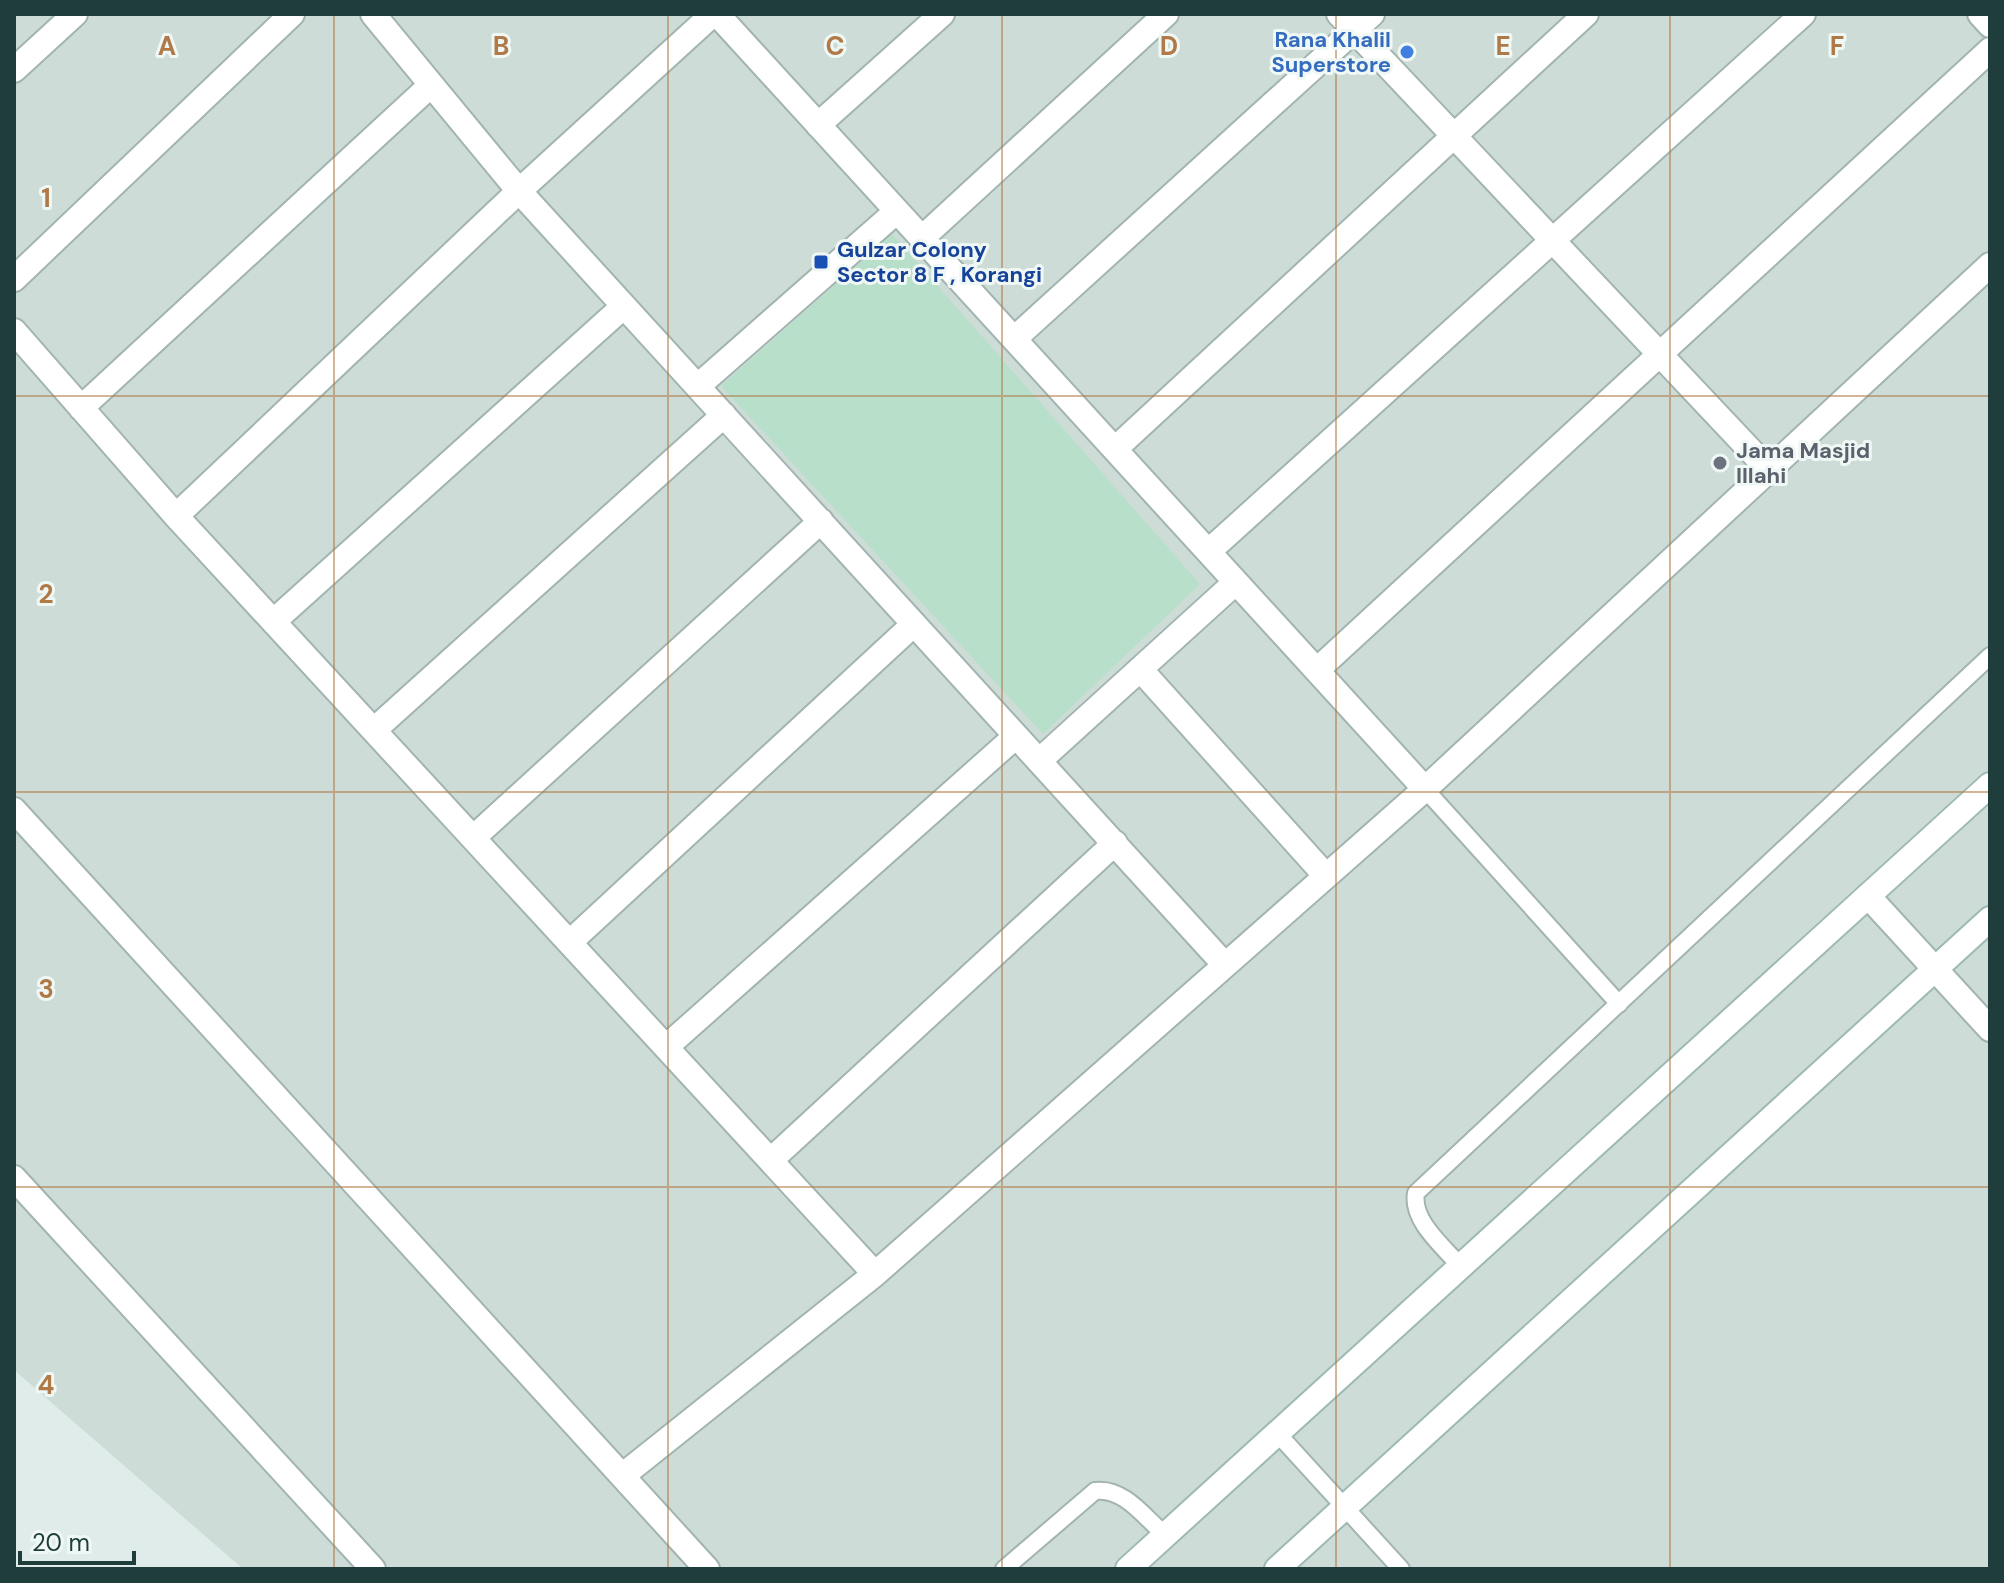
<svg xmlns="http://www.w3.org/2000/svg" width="2004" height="1583" font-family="'DM Sans',sans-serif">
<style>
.built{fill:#cedcd8}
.green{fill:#b7dfca}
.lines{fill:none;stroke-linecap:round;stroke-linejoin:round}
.lane-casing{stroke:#a2b4b1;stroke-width:20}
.street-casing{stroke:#a2b4b1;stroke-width:28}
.secondary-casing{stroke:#9db9b4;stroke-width:28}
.lane{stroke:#fff;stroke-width:16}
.street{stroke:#fff;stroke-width:24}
.secondary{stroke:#fff;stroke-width:24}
.grid{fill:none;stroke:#af7a47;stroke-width:2;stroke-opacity:0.55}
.shop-dot{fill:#3f7fe0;stroke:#f0f8f6;stroke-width:3}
.transit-dot{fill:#1a4fb4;stroke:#f0f8f6;stroke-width:3}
.worship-dot{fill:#6b7280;stroke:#f0f8f6;stroke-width:3}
.labels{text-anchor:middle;stroke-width:6;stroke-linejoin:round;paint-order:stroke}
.shop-label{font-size:22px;font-weight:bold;fill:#366cbe;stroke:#f0f8f6;text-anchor:end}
.transit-label{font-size:22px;font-weight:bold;fill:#164399;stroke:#f0f8f6;text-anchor:start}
.worship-label{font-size:22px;font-weight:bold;fill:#5b616d;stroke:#f0f8f6;text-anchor:start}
.grid-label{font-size:26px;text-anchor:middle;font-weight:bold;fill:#af7a47;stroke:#f0f8f6;stroke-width:6;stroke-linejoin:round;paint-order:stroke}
</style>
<rect width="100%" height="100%" fill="#e0ece9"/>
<!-- built -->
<path class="built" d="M14 14H1990V1569H243L14 1370Z"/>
<!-- green -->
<path class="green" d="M892 234 1200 584 1043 734 721 386Z"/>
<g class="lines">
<!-- lane casing -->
<g class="lane-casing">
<path id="lane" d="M1425 789 1619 1004
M1461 1267C1444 1247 1411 1221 1416 1193L1990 656
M1278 1434 1401 1569
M1004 1569 1095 1491C1124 1487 1145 1518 1166 1536"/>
</g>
<!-- street casing -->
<g class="street-casing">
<path id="street" d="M373 14 519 191 1225 965
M717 14 1425 789
M1339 14 1769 470
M1980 14 1990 25
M14 70 75 14
M818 125 942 14
M922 238 1166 14
M14 279 292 14
M14 331 176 516 875 1274
M1014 339 1372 14
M698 386 897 211
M81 408 431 85
M1115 449 1586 14
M176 516 519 191 713 14
M1209 551 1803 14
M274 621 624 306
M1140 669 1326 876
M1317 670 1990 50
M374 730 724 415
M1039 761 1236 582
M14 810 707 1569
M473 838 821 521
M1868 896 1990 1029
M570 942 914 624
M666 1047 1016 736
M771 1160 1115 843
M14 1178 373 1569
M622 1476 875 1274 1425 789 1990 265"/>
</g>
<!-- secondary casing -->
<g class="secondary-casing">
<path id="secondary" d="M1128 1569 1990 785
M1277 1569 1990 919"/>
</g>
<!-- lane -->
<use href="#lane" class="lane"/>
<!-- street -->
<use href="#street" class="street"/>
<!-- secondary -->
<use href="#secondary" class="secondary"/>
</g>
<!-- grid -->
<path class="grid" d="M334 14V1569M668 14V1569M1002 14V1569M1336 14V1569M1670 14V1569M14 396H1990M14 792H1990M14 1187H1990"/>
<!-- markers -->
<circle class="shop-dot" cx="1407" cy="52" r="8"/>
<rect class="transit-dot" x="813" y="254" width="16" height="16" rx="4"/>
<circle class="worship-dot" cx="1720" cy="463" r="8"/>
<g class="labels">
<!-- shop labels -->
<g class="shop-label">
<text x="1391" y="47">Rana Khalil<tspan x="1391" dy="25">Superstore</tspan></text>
</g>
<!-- transit labels -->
<g class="transit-label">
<text x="837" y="257">Gulzar Colony<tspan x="837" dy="25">Sector 8 F , Korangi</tspan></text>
</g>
<!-- worship labels -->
<g class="worship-label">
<text x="1736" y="458">Jama Masjid<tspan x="1736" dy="25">Illahi</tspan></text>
</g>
</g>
<g class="grid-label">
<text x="167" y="55">A</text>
<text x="501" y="55">B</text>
<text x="835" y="55">C</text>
<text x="1169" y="55">D</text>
<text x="1503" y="55">E</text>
<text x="1837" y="55">F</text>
<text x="46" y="207">1</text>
<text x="46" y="603">2</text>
<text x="46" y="998">3</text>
<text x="46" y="1394">4</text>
</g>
<!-- border -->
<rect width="2004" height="1583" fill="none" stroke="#1f3e3b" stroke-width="32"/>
<!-- scale -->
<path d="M20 1551v12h114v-12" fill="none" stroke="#1f3e3b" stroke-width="4"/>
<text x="32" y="1551" font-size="24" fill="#1f3e3b" stroke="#f0f8f6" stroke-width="6" paint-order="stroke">20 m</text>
</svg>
